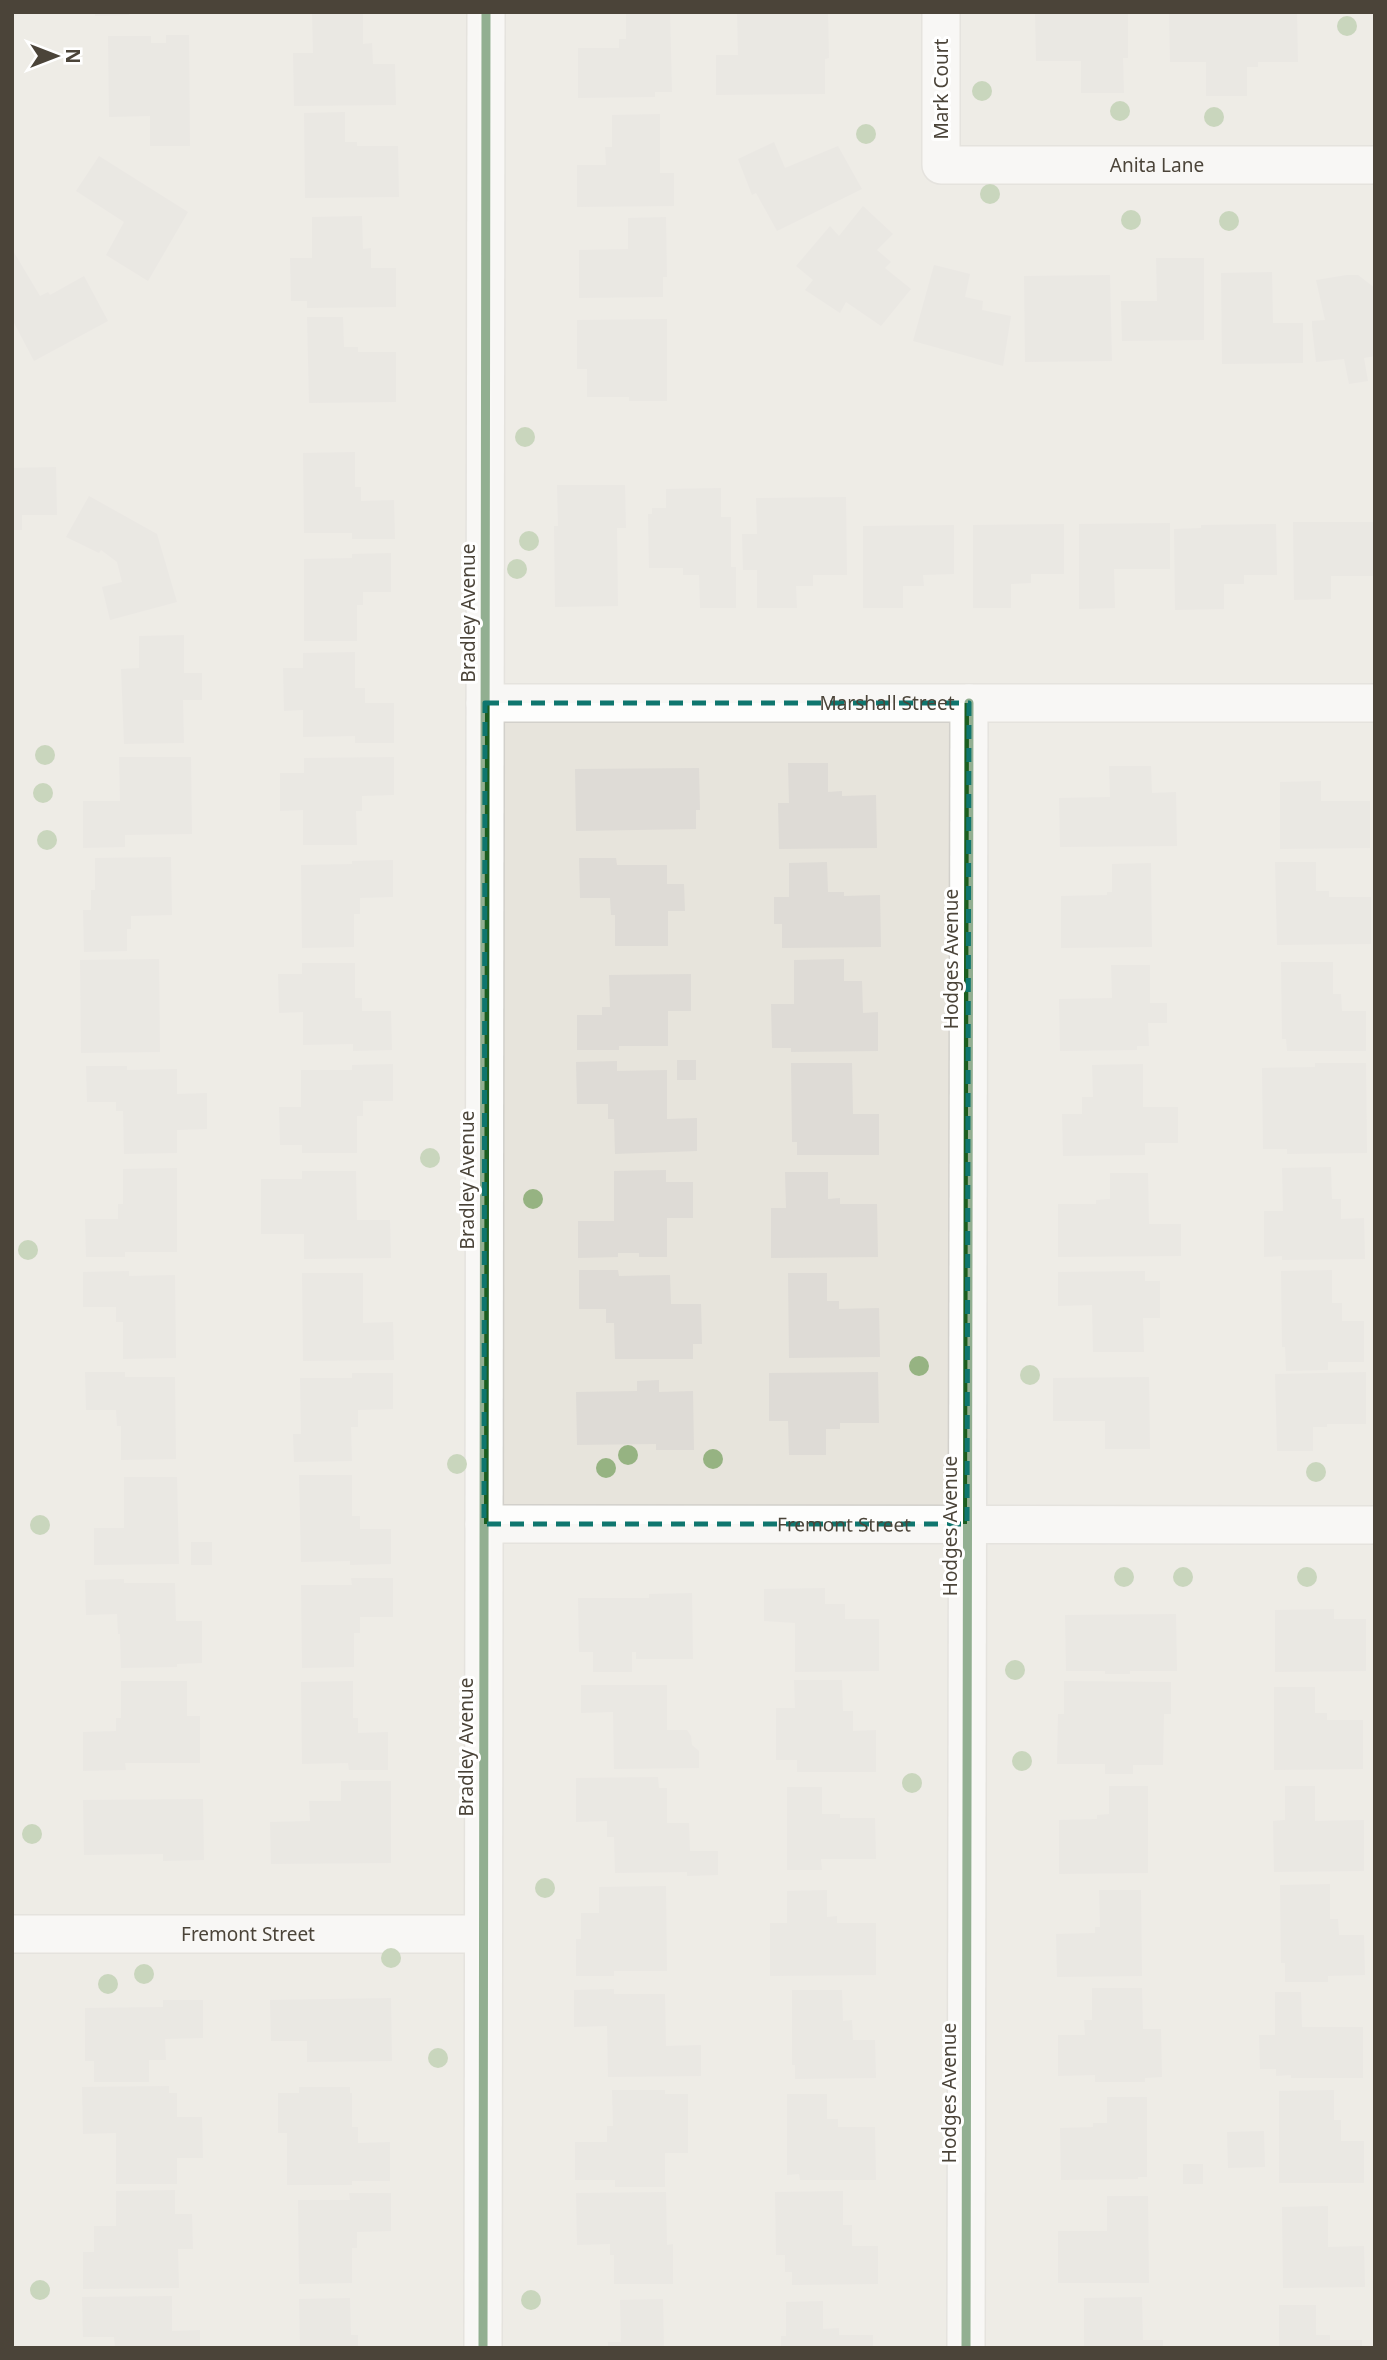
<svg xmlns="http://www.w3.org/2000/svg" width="1387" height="2360" font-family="'Noto Sans',sans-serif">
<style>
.residential{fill:#e7e4dc}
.building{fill:#dedbd6}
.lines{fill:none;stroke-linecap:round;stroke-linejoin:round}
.minor-casing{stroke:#d2d0cb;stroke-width:40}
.minor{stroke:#fdfdfc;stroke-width:37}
.cycleway-casing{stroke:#fff;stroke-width:13}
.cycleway{stroke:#1b5e20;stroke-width:9}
.tree{fill:#96b382}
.marked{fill:none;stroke:#0f766e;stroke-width:5;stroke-dasharray:14 9;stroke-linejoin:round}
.labels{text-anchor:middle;stroke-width:6;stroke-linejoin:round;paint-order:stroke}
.street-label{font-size:19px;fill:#4b4439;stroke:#fff}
</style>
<rect width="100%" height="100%" fill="#f4f2ee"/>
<!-- residential -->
<path class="residential" d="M12 12H1375V2348H12Z"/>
<!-- building -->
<path class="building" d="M95 12H129V15L95 16Z
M312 12H363V44L372 43 373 64H395L396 105 294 106 293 53H313Z
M626 12H670L672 92H655V97L578 98V48H619V39H626Z
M737 12H828L829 58 825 59V94L716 95V55H738Z
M1035 12H1128V58H1123L1124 93H1081V61H1036Z
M1169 12H1297L1298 62H1258V67H1247V96H1206V62H1170Z
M166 35H189L190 146H150V116L109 117 108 36H151V43H166Z
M345 112V142H357V146H398L399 197 305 198 304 113Z
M660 114V173H674V206L577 207V165H606L605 147H612V115Z
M774 142 785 168 838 146 862 189 777 231 756 193 752 195 738 159Z
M99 156 188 212 148 281 106 255 124 222 76 191Z
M863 206 893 234 877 250 891 262 885 268 911 289 881 326 846 302 840 313 805 290 813 280 796 266 830 226 839 236Z
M362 216 363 249 371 248V268H396V307L307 308V301H291L290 258H312V217Z
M666 217 667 277H663V297L579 298V250L628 249V218Z
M12 249 40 296 48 292 50 295 84 276 108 321 34 361 12 319Z
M1156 258H1204V340L1122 341 1121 301H1157Z
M934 265 970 274 965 297 983 301 982 310 1011 316 1003 366 913 341Z
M1272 272 1273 323H1303V363L1222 364 1221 273Z
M1110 275 1112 361 1025 362 1024 276Z
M1347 275H1358L1375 288V356L1364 358 1368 381 1349 384 1344 359 1316 362 1312 327V321L1325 320 1316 280Z
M307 317H343L344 347H358V352H396V402L309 403Z
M667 319V401H629V397H587V369H577V320Z
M355 452V487H361V501L394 500 395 539H352V533H304L303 453Z
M56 467 57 515H22V530H12V468Z
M557 485H625L626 528H617L618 606 555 607 554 526H558Z
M721 488V517H731V567H736V608H700L699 575H683V568H649L648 514H652V508H666V489Z
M89 496 157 534 177 602 110 620 102 587 122 582 117 562 101 550 99 553 66 537Z
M846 497 847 575H813V586H796L797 608H757V570H743L742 534H757L756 498Z
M1293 522H1375V576H1331V599L1294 600Z
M1170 523V569H1114L1115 608 1079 609V524Z
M1064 524V574H1031V583L1011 584V608H973V525Z
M1276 524 1277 575H1244V584H1224V609L1175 610 1174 529 1201 528V525Z
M954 525V574L923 575 924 586H903V608H863V526Z
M391 553V592H363V605H357V641H304V559L352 558V554Z
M184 635V673H202V700H183L184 743 124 744 121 669 139 668V636Z
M355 652V688H365V703H394V743H355V736L303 737V710L284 711 283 668H303V653Z
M119 757H191L192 834 125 835V847L83 848V801H120Z
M394 757V795L362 796V811H356L357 845H303V810L280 811V773H304V758Z
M788 763H828V792L842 791V796L876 795 877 848 779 849 778 803H789Z
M1109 766H1151L1152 793 1176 792 1177 846 1060 847 1059 798 1110 797Z
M699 768 700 810H696V829L576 831 575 769Z
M1321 781V801H1370V848L1280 849V782Z
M171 857 172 915 131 916V929H127V951L84 952 83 910H91V890H95V858Z
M579 858H616L617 865H667V884H684L685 911H668V946H615V915H611L610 898H580Z
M393 860V897L360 898V914H354V947L302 948 301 865 352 864V861Z
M827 862 828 892H844V896L880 895 881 947 782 948V924H774V897H789V863Z
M1275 862H1316V891H1329V897H1371V944L1277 945Z
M1151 863 1152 947 1061 948V896L1107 895V892H1112V864Z
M159 959 160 1052 81 1053 80 960Z
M844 959V981H862L863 1013 878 1012V1051L791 1052V1048H772L771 1004H794V960Z
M1281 962H1333V994H1341L1342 1011H1366V1051H1287L1286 1039H1282Z
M302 963H355V998H362V1011H391L392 1050 353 1051V1044L303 1045V1012L279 1013 278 974H302Z
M1111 965H1150V1003H1167V1023H1148L1149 1046H1137V1050L1060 1051 1059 999 1112 998Z
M691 974V1011H668V1046H619V1050H577V1015H602V1007H610L609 975Z
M677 1060H696V1080H677Z
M617 1061V1071L667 1070V1119L697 1118V1151L615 1154 614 1119H608V1104H577L576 1062Z
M791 1063H852L853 1114H879V1155H797V1142H792Z
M1315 1063H1366L1367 1153 1287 1154V1149H1263L1262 1068 1315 1067Z
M393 1064V1101H363V1116H357V1153H302V1145H280L279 1107H301V1070H352V1065Z
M1143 1064V1107H1178V1143H1145V1155L1063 1156 1062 1114H1082V1097H1093L1092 1065Z
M86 1066H127V1070L177 1069V1094L207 1093V1129L177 1130V1153L124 1154 123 1111H116V1102H87Z
M1331 1167 1332 1199H1341V1219L1364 1218 1365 1259 1282 1260V1256L1264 1257V1211H1283L1282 1168Z
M177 1168V1252H125V1257H86L85 1219H118V1204H123V1169Z
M666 1170V1182H693V1218H667V1257H639V1253H618V1257L578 1258V1221H614V1171Z
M302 1171H356L357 1220H390L391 1258 304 1259V1234H261V1179H302Z
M785 1172H828V1199L840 1198V1204H877L878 1257 771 1258V1208H786Z
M1110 1173H1148L1149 1224H1181V1256L1058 1257V1204H1096V1200L1110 1199Z
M579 1270H618L619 1276 670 1275 671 1304H701L702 1344H693V1359H615L614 1323H606V1309H579Z
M1332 1270V1303H1342V1321H1364V1362H1328V1370L1286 1371 1285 1347H1282L1281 1271Z
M129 1271V1276L175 1275 176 1358 123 1359V1322H116V1307H83V1272Z
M1145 1271V1281H1160V1318H1143L1144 1352H1093L1092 1305 1058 1306V1272Z
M302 1273H363V1323L393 1322 394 1360 303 1361Z
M788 1273H827V1301H839V1309L879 1308 880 1357 789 1358Z
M85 1372H125V1377H175L176 1459 121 1460V1426H117L116 1410H86Z
M878 1372 879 1423H840V1429H826V1455H789L788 1421H769V1373Z
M1366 1372V1424H1327V1427H1313V1451H1277L1275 1374Z
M352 1373H393V1409L358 1410V1427H351L352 1461 294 1462 293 1434H301L300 1378H352Z
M1149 1377 1150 1449H1105V1421H1053V1378Z
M659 1380V1392L693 1391 694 1450H656V1444L577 1445 576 1392 637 1391V1381Z
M299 1475H352V1516H360V1529H391V1564L350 1565V1561L301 1562Z
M124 1477H177L179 1564 94 1565V1528H124Z
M191 1542H212V1565H191Z
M351 1578H393V1617H360V1633H354V1667L302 1668 301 1585H352Z
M124 1579V1583H175L176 1621H202V1663L177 1664V1667L121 1668 120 1634H118L117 1614 86 1615 85 1580Z
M825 1588V1604H845V1619H879V1671L795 1672V1623L764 1621V1589Z
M692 1593 693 1659H636V1652H632V1672H593V1652H579L578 1598H649V1594Z
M1334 1609V1619H1366V1671L1275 1672V1610Z
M1176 1614 1177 1671H1130V1674H1105V1671H1066L1065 1615Z
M794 1680H842L843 1711H853V1731L876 1730V1772H797V1760H776V1708H795Z
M121 1681H187V1716H200V1763H125L126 1770 83 1771V1732L116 1731V1718H121Z
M353 1681V1718H358V1733L388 1732V1770H349L348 1763 302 1764 301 1682Z
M1064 1681 1171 1682V1714H1164L1163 1765H1133V1774H1105V1764H1057L1058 1714H1064Z
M581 1685H667V1730H687L691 1736 692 1745 699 1751V1768L614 1769 613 1712 581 1713Z
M1274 1687H1315V1713H1327V1720H1363V1769L1274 1770Z
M658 1777 659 1788H667V1823H689L690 1851H718V1875L687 1876V1872L615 1873 614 1837H607V1821L576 1822V1778Z
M341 1781H391V1863L271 1864 270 1822 310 1821 309 1801H341Z
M1109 1786H1148V1873L1059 1874V1820L1097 1819V1815L1109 1814Z
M1285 1786H1315V1821L1364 1820V1871L1274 1872 1273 1821 1285 1820Z
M787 1787H822V1814H840V1818H875L876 1859H821L822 1870H787Z
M203 1799 204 1860 163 1861V1854L84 1855 83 1800Z
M1330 1884V1919H1338L1339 1935H1364L1365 1975 1328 1976V1982H1285V1963H1281L1280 1885Z
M666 1886 667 1971H614V1976H576V1939H581V1913H599V1887Z
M827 1890V1917L837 1916V1923H876V1975L770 1976V1923H787V1891Z
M1099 1890H1141L1142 1976 1057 1977 1056 1934 1095 1933V1927H1100Z
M1092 1988H1142L1143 2029H1161L1162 2077 1145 2078V2082H1095V2075L1058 2076V2035H1085L1084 2020H1092Z
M614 1989V1994H665L666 2046 701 2045V2076L608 2077 607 2026 574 2027V1990Z
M792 1990H842L843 2021 852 2020 853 2040H875L876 2078 795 2079V2065H792Z
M1275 1992H1301L1302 2027H1363V2078H1291V2075L1276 2076V2069H1260L1259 2035H1275Z
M391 1998 392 2061 307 2062V2041H271L270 2000Z
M163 2000H203V2038L165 2039 166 2060H149V2082H94V2061H85V2008L163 2007Z
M169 2086V2093H177V2117H202L203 2158H177V2184H116V2133L83 2134 82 2087Z
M299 2087H350V2093H352V2127H358V2143L390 2142V2181H352V2185H287V2133H278V2093H299Z
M612 2090H665V2094H688V2153H665V2187H615V2180H575V2142H607V2126H613Z
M1334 2090V2120H1341V2141H1364V2183H1279V2091Z
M787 2094H827V2119H838V2127H875L876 2180H800L799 2174 787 2175Z
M1107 2097H1147V2177H1138V2179L1061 2180 1060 2128 1093 2127V2123H1107Z
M1264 2131 1265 2167 1228 2168 1227 2132Z
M1183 2164H1203V2184H1183Z
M175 2190V2214H192L193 2249H178L179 2288 83 2289V2252H94V2226H116V2191Z
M843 2191V2225H852V2246H878V2284L792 2285V2272H785V2255H776L775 2192Z
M666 2192 667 2245 673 2244V2284H614V2255H610V2244L577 2245 576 2193Z
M349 2193H391V2231L357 2232V2248H352V2283L299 2284 298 2200H350Z
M1107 2196H1148L1149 2283H1058V2231H1107Z
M1328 2206V2247L1364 2246 1365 2287 1283 2288 1282 2207Z
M172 2296V2331L200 2330V2348H115L114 2337H83L82 2297Z
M1142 2297 1143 2340H1163V2348H1084V2298Z
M350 2298 351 2335H358V2348H300L299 2299Z
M663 2299 664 2348H608V2342H621L620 2300Z
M823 2301V2329L839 2328V2335H873V2348H781V2336H786V2302Z
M1279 2305H1316V2335H1330V2340H1362V2348H1279Z"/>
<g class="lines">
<!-- minor casing -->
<g class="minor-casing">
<g id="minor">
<path id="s1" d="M941 12V165H1375"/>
<path id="s2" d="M485 703H1375"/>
<path id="s3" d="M484 1524 1375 1525"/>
<path id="s4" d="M12 1934H483"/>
<path d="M483 2348 486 12"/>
<path d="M966 2348 969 703"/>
</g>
</g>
<!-- minor -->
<use href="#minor" class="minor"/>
<!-- cycleway casing -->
<g class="cycleway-casing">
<path id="cycleway" d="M483 2348 486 12
M966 2348 969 703"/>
</g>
<!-- cycleway -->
<use href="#cycleway" class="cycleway"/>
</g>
<!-- trees -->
<g class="tree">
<circle cx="1347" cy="26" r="10"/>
<circle cx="982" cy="91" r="10"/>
<circle cx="1120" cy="111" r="10"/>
<circle cx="1214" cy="117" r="10"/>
<circle cx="866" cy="134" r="10"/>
<circle cx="990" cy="194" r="10"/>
<circle cx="1131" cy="220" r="10"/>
<circle cx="1229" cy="221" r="10"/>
<circle cx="525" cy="437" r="10"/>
<circle cx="529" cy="541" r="10"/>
<circle cx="517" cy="569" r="10"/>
<circle cx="45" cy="755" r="10"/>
<circle cx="43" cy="793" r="10"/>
<circle cx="47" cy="840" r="10"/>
<circle cx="430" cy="1158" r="10"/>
<circle cx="533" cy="1199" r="10"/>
<circle cx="28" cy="1250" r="10"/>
<circle cx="919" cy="1366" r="10"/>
<circle cx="1030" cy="1375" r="10"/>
<circle cx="628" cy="1455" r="10"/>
<circle cx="713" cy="1459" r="10"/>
<circle cx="457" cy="1464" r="10"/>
<circle cx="606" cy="1468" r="10"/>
<circle cx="1316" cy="1472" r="10"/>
<circle cx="40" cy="1525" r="10"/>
<circle cx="1124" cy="1577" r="10"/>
<circle cx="1183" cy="1577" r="10"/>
<circle cx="1307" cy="1577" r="10"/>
<circle cx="1015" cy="1670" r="10"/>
<circle cx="1022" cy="1761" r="10"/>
<circle cx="912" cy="1783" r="10"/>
<circle cx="32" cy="1834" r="10"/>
<circle cx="545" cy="1888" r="10"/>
<circle cx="391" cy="1958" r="10"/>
<circle cx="144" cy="1974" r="10"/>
<circle cx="108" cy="1984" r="10"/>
<circle cx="438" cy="2058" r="10"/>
<circle cx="40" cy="2290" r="10"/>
<circle cx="531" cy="2300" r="10"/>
</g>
<!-- marked area -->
<path d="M0 0H1387V2360H0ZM485 703H969L967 1524H484Z" fill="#f4f2ee" fill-opacity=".55" fill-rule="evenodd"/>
<path class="marked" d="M485 703H969L967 1524H484Z"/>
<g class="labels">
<!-- street labels -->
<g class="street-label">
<text transform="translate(941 89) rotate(-90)" y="7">Mark Court</text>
<text dy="7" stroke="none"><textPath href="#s1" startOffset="369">Anita Lane</textPath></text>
<text transform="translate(468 613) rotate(-90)" y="7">Bradley Avenue</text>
<text dy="7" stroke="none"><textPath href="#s2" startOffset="402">Marshall Street</textPath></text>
<text transform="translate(951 959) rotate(-90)" y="7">Hodges Avenue</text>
<text transform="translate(467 1180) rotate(-90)" y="7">Bradley Avenue</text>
<text dy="7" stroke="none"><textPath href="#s3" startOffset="360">Fremont Street</textPath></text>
<text transform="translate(950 1526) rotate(-90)" y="7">Hodges Avenue</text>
<text transform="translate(466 1747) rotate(-90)" y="7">Bradley Avenue</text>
<text dy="7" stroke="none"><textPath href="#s4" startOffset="236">Fremont Street</textPath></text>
<text transform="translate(949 2093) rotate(-90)" y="7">Hodges Avenue</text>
</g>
</g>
<!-- border -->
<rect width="1387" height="2360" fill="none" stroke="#4b4439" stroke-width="28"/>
<!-- north arrow -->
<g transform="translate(56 56) rotate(90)" stroke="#ffffff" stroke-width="5" paint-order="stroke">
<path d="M0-5L12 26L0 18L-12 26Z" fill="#4b4439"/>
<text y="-10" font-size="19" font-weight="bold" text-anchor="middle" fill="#4b4439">N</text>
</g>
</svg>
